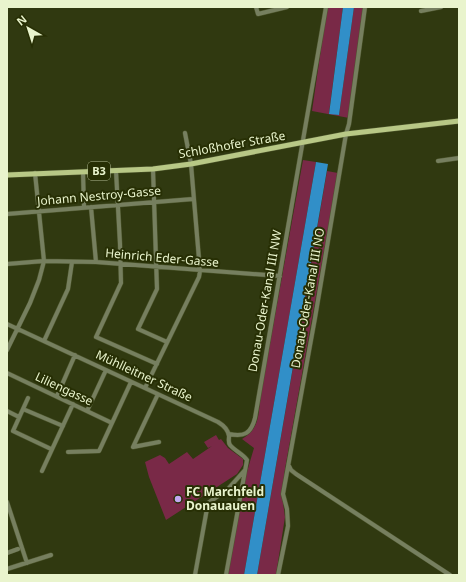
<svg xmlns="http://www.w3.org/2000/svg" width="466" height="582" font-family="'Noto Sans',sans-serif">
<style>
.green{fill:#792947}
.water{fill:#318fc8}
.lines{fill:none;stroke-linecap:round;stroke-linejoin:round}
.minor-casing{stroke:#4e572e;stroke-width:5}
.major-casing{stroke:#4e572e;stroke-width:6}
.minor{stroke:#767f5f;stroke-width:4}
.major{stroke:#b8c886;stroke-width:5}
.poi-dot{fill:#c2a8f2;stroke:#272f04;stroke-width:1.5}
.labels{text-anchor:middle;stroke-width:4;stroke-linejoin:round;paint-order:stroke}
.shield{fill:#272f04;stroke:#afb991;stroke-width:1}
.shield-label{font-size:11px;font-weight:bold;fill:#e9f4cd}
.street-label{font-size:12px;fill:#e9f4cd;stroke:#272f04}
.poi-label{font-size:12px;font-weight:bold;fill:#e9f4cd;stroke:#272f04;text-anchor:start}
</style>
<rect width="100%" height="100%" fill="#303910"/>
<!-- green -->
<path class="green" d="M327 7H343L329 113 339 115 354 7H364L349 118 312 111Z
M303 160 316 162 244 575H227L243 485 254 448 242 439C261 428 258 412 261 393Z
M327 171 338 173 285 469 282 495 285 517 276 575H257Z
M216 435 219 440 221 439 228 448 243 459V465L237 474 166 520 149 477 145 462 160 455 165 458 169 464 187 452 193 459 212 446 208 448 204 442Z"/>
<!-- water -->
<path class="water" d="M343 7H354L339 115 329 114Z
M316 162 328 164 257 575H244Z"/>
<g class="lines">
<!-- minor casing -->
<g class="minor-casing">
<path id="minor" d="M256 7 258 14 287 7
M421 11 441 7
M438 161 459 158
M153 169 157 289 138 329 167 342
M116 171 120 244 121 283 96 337 157 364
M83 172 84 208
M91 207 96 262
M7 214 193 199
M7 264 44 261 96 262 280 276
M7 324 218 422C223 425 228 429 229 436 229 440 228 442 230 445 235 451 243 454 247 460L226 575
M44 341 68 289 72 262
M7 350 30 303 39 280 44 261 35 173
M7 373 112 423
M145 388 199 277 200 271 191 164 185 133
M158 394 133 447 159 442
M57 396 75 355
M28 398 13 431 51 449
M23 409 63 426
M7 411 19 417
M87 411 106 370
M229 434C244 437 251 434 255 418L326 7
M68 452 99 451 100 449 131 382
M289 466 291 470 296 474 450 575
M42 471 73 404
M7 502 27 563
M7 553 18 549
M7 569 51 555
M195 575 208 503 228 489 245 470
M278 575 288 526 287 509 283 494 315 318 346 134 349 124 365 7"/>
</g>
<!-- major casing -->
<g class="major-casing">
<path id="major" d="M7 175 153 169 191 164 346 134 459 121"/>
</g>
<!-- minor -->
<use href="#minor" class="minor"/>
<!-- major -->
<use href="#major" class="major"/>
</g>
<!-- markers -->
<circle class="poi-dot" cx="178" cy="499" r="4"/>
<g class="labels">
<!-- shield labels -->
<rect class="shield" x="88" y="162" width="22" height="18" rx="3"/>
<g class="shield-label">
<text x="99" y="175">B3</text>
</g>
<!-- street labels -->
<g class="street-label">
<text transform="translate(232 145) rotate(-10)" y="4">Schloßhofer Straße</text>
<text transform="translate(99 196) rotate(-5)" y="4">Johann Nestroy-Gasse</text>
<text transform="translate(162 258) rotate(5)" y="4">Heinrich Eder-Gasse</text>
<text transform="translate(308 298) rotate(-80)" y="4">Donau-Oder-Kanal III NO</text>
<text transform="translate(265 301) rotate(-80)" y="4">Donau-Oder-Kanal III NW</text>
<text transform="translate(144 376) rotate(25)" y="4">Mühlleitner Straße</text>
<text transform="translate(64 389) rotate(25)" y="4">Liliengasse</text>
</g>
<!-- poi labels -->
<g class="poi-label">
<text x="186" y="496">FC Marchfeld<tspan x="186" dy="14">Donauauen</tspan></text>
</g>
</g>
<!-- border -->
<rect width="466" height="582" fill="none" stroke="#e9f4cd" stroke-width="16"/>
<!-- north arrow -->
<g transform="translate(28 28) rotate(321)" stroke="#272f04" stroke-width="3" paint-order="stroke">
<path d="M0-3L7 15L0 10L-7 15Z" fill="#e9f4cd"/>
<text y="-6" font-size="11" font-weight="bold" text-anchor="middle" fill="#e9f4cd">N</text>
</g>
</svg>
